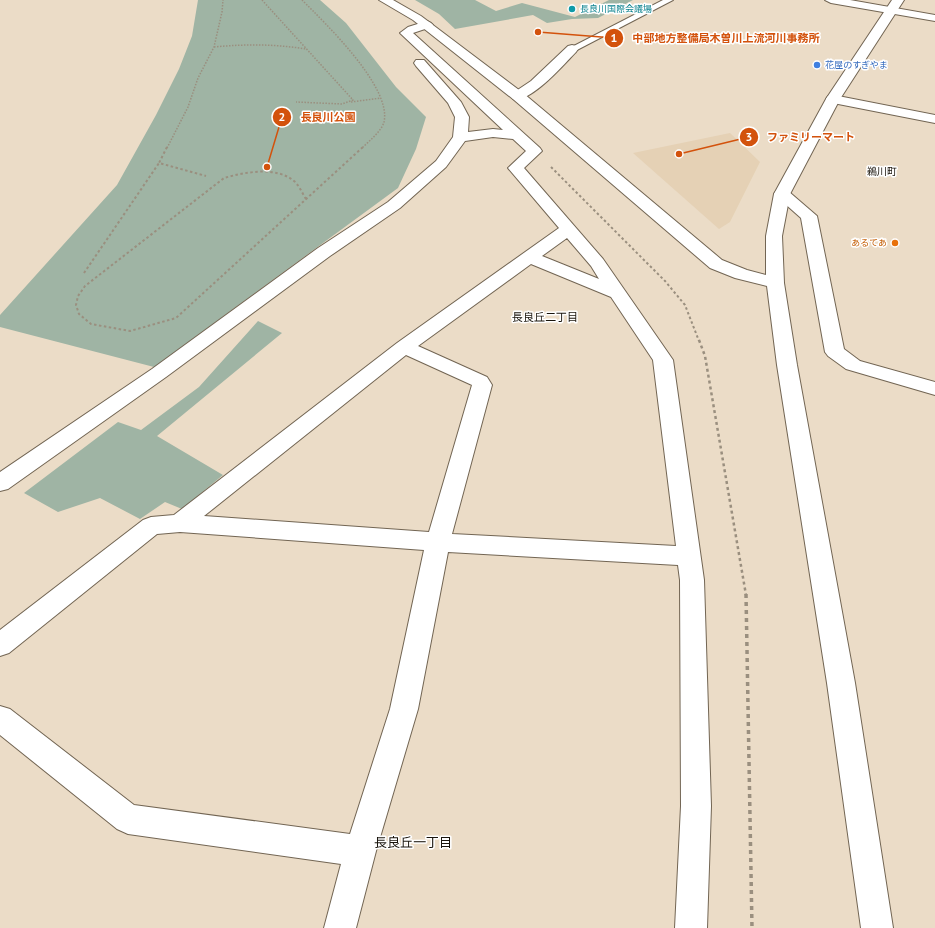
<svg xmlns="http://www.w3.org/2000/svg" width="935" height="928" font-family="'PT Sans','Noto Sans JP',sans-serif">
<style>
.built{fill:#e5d1b5}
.green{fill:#9fb4a4}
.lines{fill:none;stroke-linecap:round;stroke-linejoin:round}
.lane-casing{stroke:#726553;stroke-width:2}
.street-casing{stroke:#726553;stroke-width:2}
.secondary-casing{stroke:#726553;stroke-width:2}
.path-far3{stroke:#9a8f7f;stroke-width:1.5;stroke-dasharray:1.5 1.5;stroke-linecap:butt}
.path-far2{stroke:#9a8f7f;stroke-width:2;stroke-dasharray:2.5 2.5;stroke-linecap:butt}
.path-far1{stroke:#9a8f7f;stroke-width:2.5;stroke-dasharray:3 3;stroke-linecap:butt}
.path{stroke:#9a8f7f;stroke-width:3.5;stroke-dasharray:4 4;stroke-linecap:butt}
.lane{fill:#fff;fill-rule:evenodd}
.street{fill:#fff;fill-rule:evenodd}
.secondary{fill:#fff;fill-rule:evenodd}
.culture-dot{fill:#0f9aa8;stroke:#fff;stroke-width:1.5}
.shop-dot{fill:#3f7fe0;stroke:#fff;stroke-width:1.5}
.food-dot{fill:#e8710a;stroke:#fff;stroke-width:1.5}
.labels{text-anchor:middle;stroke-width:3;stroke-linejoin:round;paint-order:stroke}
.far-culture-label{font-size:9px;fill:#0d838f;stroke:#fff;text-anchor:start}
.far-shop-label{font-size:9px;fill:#366cbe;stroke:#fff;text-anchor:start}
.far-food-label{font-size:9px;fill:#c56008;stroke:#fff;text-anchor:end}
.far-quarter-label{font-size:10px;fill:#19140c;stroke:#fff}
.neighbourhood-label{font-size:11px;fill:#19140c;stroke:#fff}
.near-neighbourhood-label{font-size:13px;fill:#19140c;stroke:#fff}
.leader{fill:none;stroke:#d3520c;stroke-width:1.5}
.callout-dot{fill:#d3520c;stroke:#fff;stroke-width:1.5}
.mark-label{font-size:12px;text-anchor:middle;font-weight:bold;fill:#fff}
.callout-label{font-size:11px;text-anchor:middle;font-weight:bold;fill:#d3520c;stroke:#fff;stroke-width:3;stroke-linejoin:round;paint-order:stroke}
</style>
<rect width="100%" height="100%" fill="#ebdcc7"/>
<!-- built -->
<path class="built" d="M730 133 760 162 730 222 719 229 633 153Z"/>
<!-- green -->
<path class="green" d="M198 0H320L346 23 396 87 426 117 416 149 398 188 154 367 0 327V315L117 185 156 115 179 69 192 36Z
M415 0H475L496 11 522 3 575 17 609 0H633L598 18 572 19 547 23 533 15 455 29 439 14Z
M258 321 282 333 157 436 223 475 182 509 165 502 140 519 100 498 58 512 24 493 118 422 141 430 199 387Z"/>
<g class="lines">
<!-- lane casing -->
<g class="lane-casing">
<path id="lane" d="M663 0H673L575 51H569L568 49Z"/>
</g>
<!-- street casing -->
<g class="street-casing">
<path id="street" d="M825 0H850L935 15V21L831 3Z
M427 21 431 23 433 25 431 27 413 33 540 148 542 151 524 168 603 259 673 360 704 580 711 806 707 928H675L681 806 680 580 678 565 448 552 418 709 376 851 356 928H324L341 864 128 834 117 829 0 735V706L10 709 134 805 350 834 390 709 424 550 180 532 157 534 9 653 0 656V630L143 520 151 517 174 515 397 343 559 228 508 168 526 151 513 139 493 137 465 141 446 167 400 208 330 256 166 377 8 489 0 491V472L152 369 318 248 388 202 436 161 453 137 455 117 448 103 416 66 414 63 416 60H424L461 102 469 117 468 132 493 129 503 130 400 33 408 27ZM567 238 591 266 599 279 542 256ZM531 264 611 297 653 360 676 546 452 534 492 385 487 377 418 346ZM406 355 472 385 429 532 204 516Z
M572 45 576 46 578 49 576 52C564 64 531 103 513 99L511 96 513 93 531 81 568 46Z
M833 95 935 115V123L828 102 826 99 828 96Z
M782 189 788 191 817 216 844 349 860 361 935 382V395L846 369 828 356 825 352 801 218 774 194 776 191Z"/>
</g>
<!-- secondary casing -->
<g class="secondary-casing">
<path id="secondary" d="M379 0H393L421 16 523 93 722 260 747 270 766 275V236L774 194 826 99 892 0H904L840 99 790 194 782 236 784 283 797 365 855 683 893 928H861L827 683 777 365 767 286 735 278 710 268 513 99 413 20Z"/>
</g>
<!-- path-far3 -->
<path class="path-far3" d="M262 0 353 100 342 104 296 102
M302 0C325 23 392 87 384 122 381 132 369 141 362 148
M214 47C245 44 275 44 306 49
M351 102 381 98
M167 148 188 107 198 78 214 47 222 12 223 0"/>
<!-- path-far2 -->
<path class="path-far2" d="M167 147 159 163 206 176
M551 167 665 281 685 305 699 341
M306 199C302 193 299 185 294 181 276 166 245 172 224 178L85 286 78 296 76 305 79 314 91 324 130 331 176 318 363 147
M84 273 159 163"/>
<!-- path-far1 -->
<path class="path-far1" d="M699 340 705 356 746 595"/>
<!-- path -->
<path class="path" d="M746 594 752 928"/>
<!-- lane -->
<use href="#lane" class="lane"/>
<!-- street -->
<use href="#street" class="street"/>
<!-- secondary -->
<use href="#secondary" class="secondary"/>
</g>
<!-- markers -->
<circle class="culture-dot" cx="572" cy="9" r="4"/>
<circle class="shop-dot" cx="817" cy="65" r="4"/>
<circle class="food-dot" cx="895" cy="243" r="4"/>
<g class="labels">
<!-- far-culture labels -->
<g class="far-culture-label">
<text x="580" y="12">長良川国際会議場</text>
</g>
<!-- far-shop labels -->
<g class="far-shop-label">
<text x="825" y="68">花屋のすぎやま</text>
</g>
<!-- far-food labels -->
<g class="far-food-label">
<text x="887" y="246">あるてあ</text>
</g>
<!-- far-quarter labels -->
<g class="far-quarter-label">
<text x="882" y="175">鵜川町</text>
</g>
<!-- neighbourhood labels -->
<g class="neighbourhood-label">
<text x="545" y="321">長良丘二丁目</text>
</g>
<!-- near-neighbourhood labels -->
<g class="near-neighbourhood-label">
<text x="413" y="847">長良丘一丁目</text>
</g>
</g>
<!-- callouts -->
<path class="leader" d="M538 32L614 38M267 167L282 117M679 154L749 137"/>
<g class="callout-dot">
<circle cx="538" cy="32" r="4"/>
<circle cx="267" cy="167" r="4"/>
<circle cx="679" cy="154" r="4"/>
<circle cx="614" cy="38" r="10"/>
<circle cx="282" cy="117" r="10"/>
<circle cx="749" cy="137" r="10"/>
</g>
<g class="mark-label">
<text x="614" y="42">1</text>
<text x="282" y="121">2</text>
<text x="749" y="141">3</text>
</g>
<g class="callout-label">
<text x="726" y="42">中部地方整備局木曽川上流河川事務所</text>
<text x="328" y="121">長良川公園</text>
<text x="811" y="141">ファミリーマート</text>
</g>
</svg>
